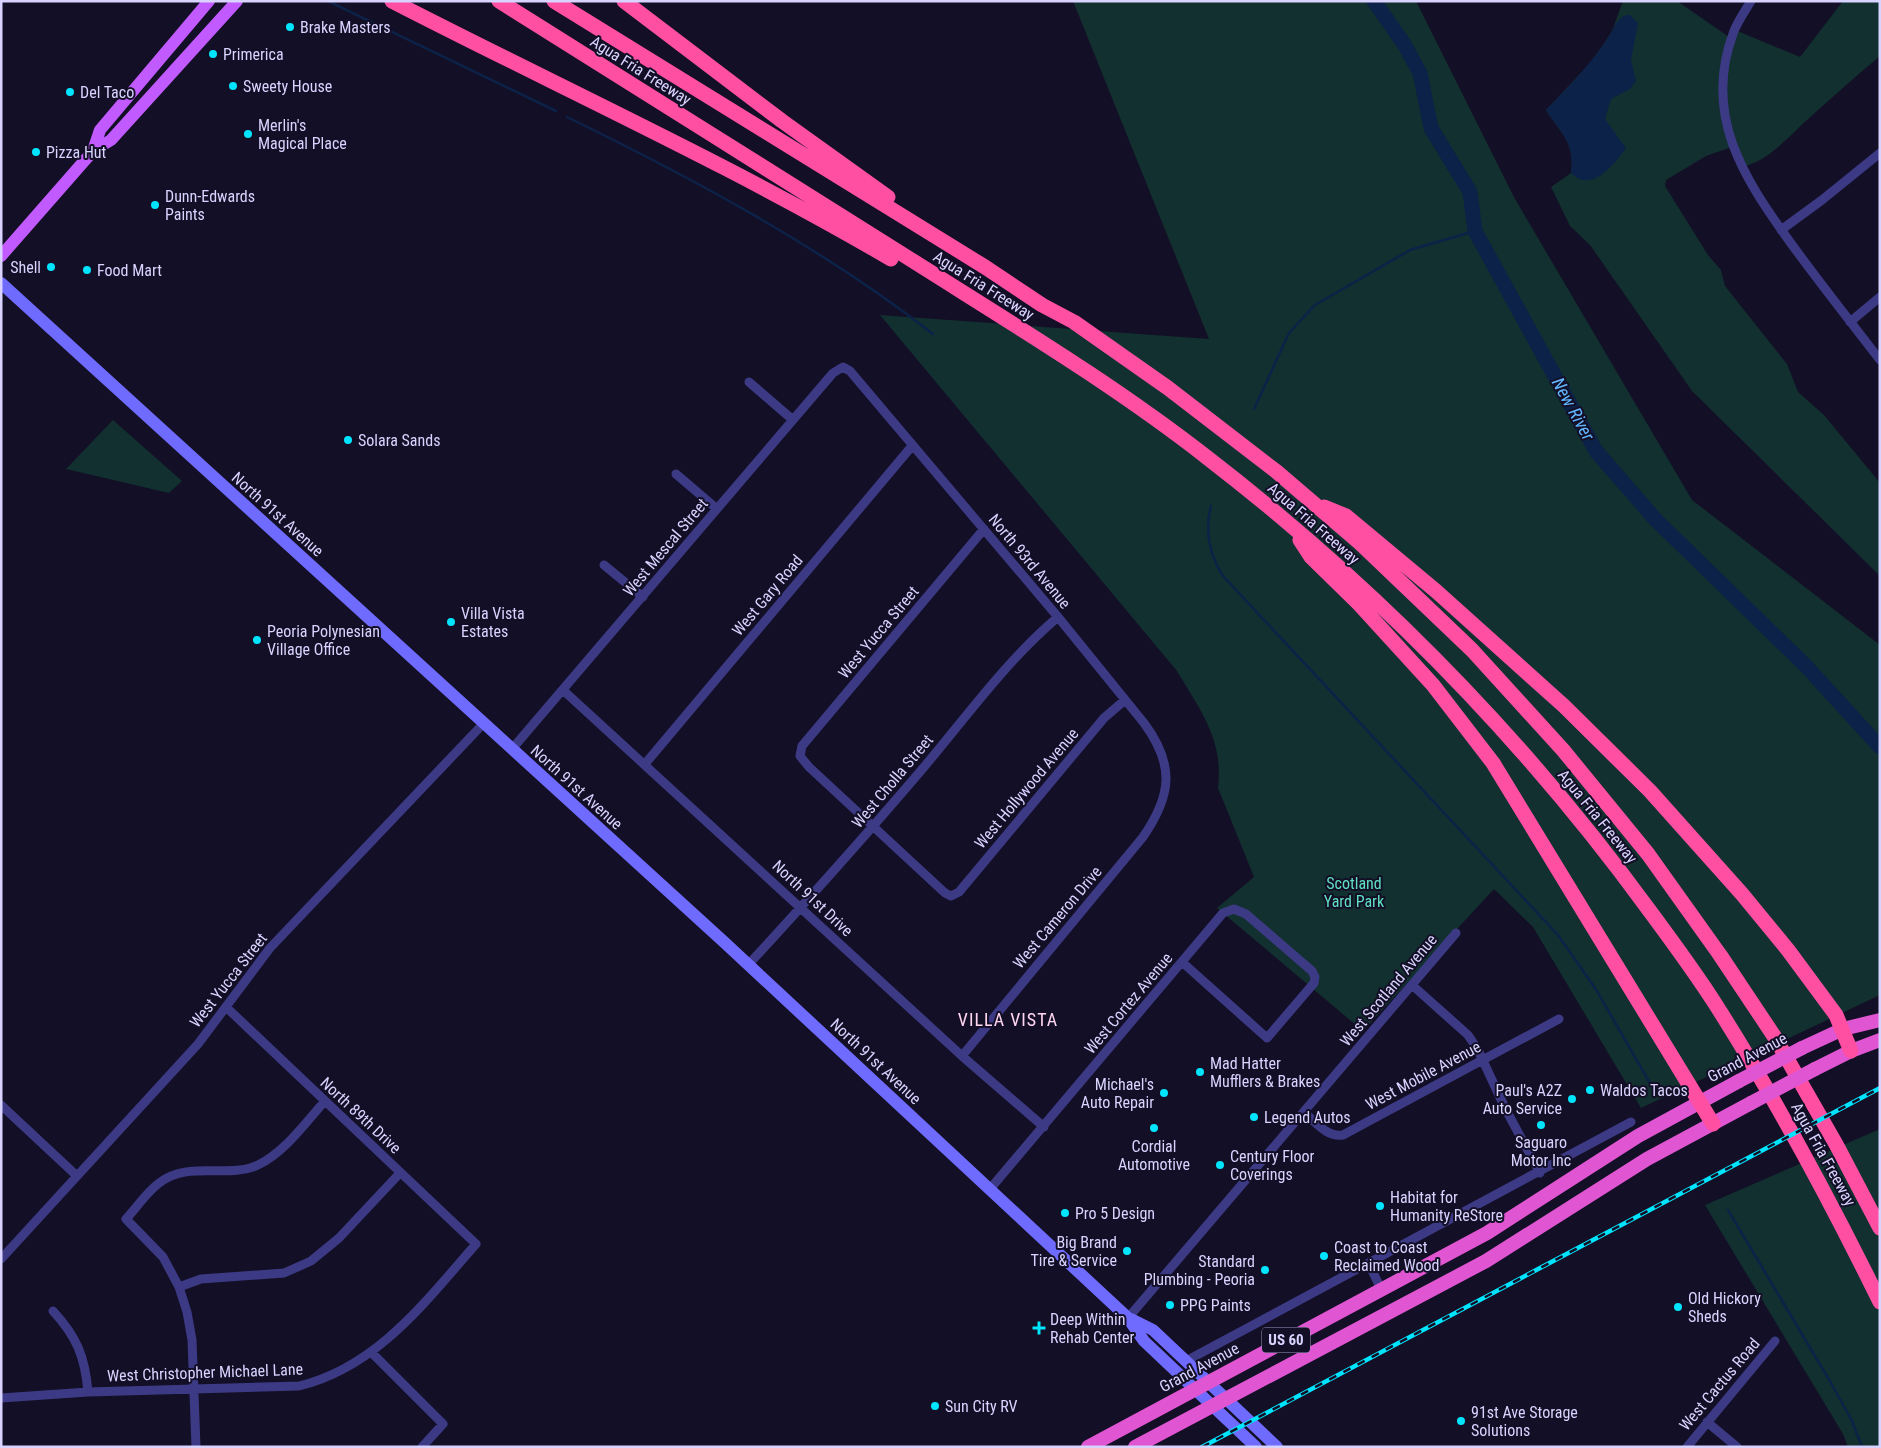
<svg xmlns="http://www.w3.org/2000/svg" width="1881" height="1448" font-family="'Roboto Condensed',sans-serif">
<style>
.green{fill:#12302f}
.water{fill:#0c2248}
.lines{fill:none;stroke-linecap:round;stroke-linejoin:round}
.stream{stroke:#0c2248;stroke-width:2.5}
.river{stroke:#0c2248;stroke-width:15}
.minor{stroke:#3d3a85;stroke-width:9}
.secondary{stroke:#6f6bff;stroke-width:12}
.primary{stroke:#c25bff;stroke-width:12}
.trunk{stroke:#e055d1;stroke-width:14}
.motorway{stroke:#ff4fa3;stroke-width:15}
.rail-casing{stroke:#00e5ff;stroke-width:4.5}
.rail{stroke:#130f26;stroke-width:2.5;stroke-dasharray:8;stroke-linecap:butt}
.trunk-bridge{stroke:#e055d1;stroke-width:14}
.poi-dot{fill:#00e5ff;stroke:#130f26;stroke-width:2}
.labels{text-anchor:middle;stroke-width:4;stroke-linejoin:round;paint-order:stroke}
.shield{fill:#130f26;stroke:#9e99be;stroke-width:1}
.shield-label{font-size:15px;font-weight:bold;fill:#d9d4ff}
.poi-label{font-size:16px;fill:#d9d4ff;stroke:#130f26;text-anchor:start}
.street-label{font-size:16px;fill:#d9d4ff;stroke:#130f26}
.park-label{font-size:16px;fill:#5fe0c0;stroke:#130f26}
.water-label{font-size:18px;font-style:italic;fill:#62b6ff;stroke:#130f26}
.neighbourhood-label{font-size:18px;letter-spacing:1px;fill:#ffd6f0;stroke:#130f26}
</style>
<rect width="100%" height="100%" fill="#130f26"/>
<!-- green -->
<path class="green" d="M1073 1H1416L1515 199 1692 500 1880 645V995L1641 1108 1533 927 1494 889 1363 1031 1217 908 1254 877 1218 788C1224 740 1200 710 1177 671L880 315 1209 339Z
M1623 1H1677L1732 39 1735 30 1800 57 1843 1H1880V56C1855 77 1831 98 1807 120 1787 138 1769 161 1742 167L1732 147 1706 156 1666 180 1665 186 1708 255 1721 270 1725 286 1787 364 1798 392 1824 415 1880 483V576L1692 391 1590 245 1570 226 1551 187 1571 173C1575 142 1561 134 1546 110L1594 59 1612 31Z
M113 420 182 481 169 493 66 469Z
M1880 1129V1447H1848L1843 1434 1705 1205Z"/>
<!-- water -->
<path class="water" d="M1626 15H1630L1638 23 1631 60 1636 81 1630 89 1611 99 1605 119 1626 148C1614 165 1591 194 1571 173 1575 142 1561 134 1546 110 1569 86 1591 64 1609 36 1615 27 1615 20 1626 15Z"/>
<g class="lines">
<!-- stream -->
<path class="stream" d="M328 1 556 111
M567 117C692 178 823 248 933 334
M1254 409 1289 333 1315 305 1410 250 1475 231
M1211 506C1204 532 1209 554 1223 576L1558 935 1597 991 1651 1085
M1728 1210 1831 1383 1852 1421 1862 1447"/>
<!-- river -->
<path class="river" d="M1374 1 1404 44 1420 73 1431 128 1470 192 1475 231 1596 451 1655 519 1806 666 1880 747"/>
<!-- minor -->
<path class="minor" d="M1751 1C1745 11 1738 21 1734 31 1702 114 1743 177 1790 242 1819 282 1850 321 1880 360
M1781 230 1822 200 1880 153
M1850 322 1880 297
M749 382 793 420
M676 474 717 509
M984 529 802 746 800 756 809 767 945 893 951 896 959 892 1104 718 1125 700
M604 565 643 597
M564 691 962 1056 1044 1127
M512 749 833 373 843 367 850 371 1058 617 1144 723C1175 765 1172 795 1143 837L962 1056
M645 764 912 446
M748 965C808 900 867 834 924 767 967 716 1007 660 1058 617
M1412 985 1468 1035 1478 1050 1505 1108 1540 1173
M1 1105 77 1176
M1304 1112C1315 1122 1328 1138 1343 1135L1559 1019
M990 1189 1223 913 1234 909 1246 914 1312 971 1315 977 1314 983 1267 1038 1182 962
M1 1259 198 1044 270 948 483 724
M1369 1264 1381 1289
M179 1287 201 1279 284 1273 311 1261 339 1238 400 1173
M53 1311C77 1337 85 1357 88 1392
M1128 1318 1456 933
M372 1353 443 1424 422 1447
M1186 1361 1631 1122
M1 1398 88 1392 299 1386C377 1367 425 1302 476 1244L226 1007
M1707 1422 1737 1447
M196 1447 192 1340 187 1312 179 1287 163 1257 126 1219C138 1206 151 1186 167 1178 195 1163 230 1178 258 1165 285 1152 305 1123 325 1101
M1687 1447 1775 1341"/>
<!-- secondary -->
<path class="secondary" d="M1 283 724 942 1128 1318 1144 1341 1256 1447
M1131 1319 1153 1330 1277 1447"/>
<!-- primary -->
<path class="primary" d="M93 151 100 130 209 1
M1 256 93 151 111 140 237 1"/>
<!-- trunk -->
<path class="trunk" d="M1802 1048 1843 1029 1880 1020
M1815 1069 1851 1051 1880 1040
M1088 1447 1487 1233 1638 1136 1739 1081
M1135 1447 1486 1261 1647 1159 1751 1103"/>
<!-- motorway -->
<path class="motorway" d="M392 1C559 87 729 164 891 259
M499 1C633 85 768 170 902 254 1006 320 1112 383 1209 459 1376 588 1524 739 1649 910 1672 941 1695 972 1716 1005 1777 1101 1830 1200 1880 1302
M554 1 985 267 1042 305 1074 322 1168 388 1277 472 1360 543 1472 650 1563 750 1648 854 1720 955 1774 1036 1837 1146 1880 1228
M624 1 782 121 888 197
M1324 507 1346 516 1436 591 1564 706 1650 791 1742 894 1788 950 1836 1015 1851 1051
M1300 540 1311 557 1359 604 1433 685 1493 763 1713 1124"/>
<!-- rail casing -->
<g class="rail-casing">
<path id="rail" d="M1202 1447 1880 1088"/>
</g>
<!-- rail -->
<use href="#rail" class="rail"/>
<!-- trunk-bridge -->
<path class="trunk-bridge" d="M1739 1081 1802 1048
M1751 1103 1815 1069"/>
</g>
<!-- markers -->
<g class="poi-dot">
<circle cx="290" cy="27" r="5"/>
<circle cx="213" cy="54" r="5"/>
<circle cx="233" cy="86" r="5"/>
<circle cx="70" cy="92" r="5"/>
<circle cx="248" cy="134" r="5"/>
<circle cx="36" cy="152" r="5"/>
<circle cx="155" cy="205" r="5"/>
<circle cx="51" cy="267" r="5"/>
<circle cx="87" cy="270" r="5"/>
<circle cx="348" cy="440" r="5"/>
<circle cx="451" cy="622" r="5"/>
<circle cx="257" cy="640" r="5"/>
<circle cx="1200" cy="1072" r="5"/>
<circle cx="1590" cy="1090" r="5"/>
<circle cx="1164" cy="1093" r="5"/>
<circle cx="1572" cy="1099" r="5"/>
<circle cx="1254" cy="1117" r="5"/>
<circle cx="1541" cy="1125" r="5"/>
<circle cx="1154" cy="1128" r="5"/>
<circle cx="1220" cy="1165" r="5"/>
<circle cx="1380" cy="1206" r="5"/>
<circle cx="1065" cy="1213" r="5"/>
<circle cx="1127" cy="1251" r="5"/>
<circle cx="1324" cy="1256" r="5"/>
<circle cx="1265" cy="1270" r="5"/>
<circle cx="1170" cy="1305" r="5"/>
<circle cx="1678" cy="1307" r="5"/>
<path d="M1036.5 1320.5h5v5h5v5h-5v5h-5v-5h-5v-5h5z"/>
<circle cx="935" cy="1406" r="5"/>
<circle cx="1461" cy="1421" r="5"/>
</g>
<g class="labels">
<!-- shield labels -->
<rect class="shield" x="1262" y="1327.5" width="48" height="25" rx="4"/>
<g class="shield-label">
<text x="1286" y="1345">US 60</text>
</g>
<!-- poi labels -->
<g class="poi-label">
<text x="300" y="33">Brake Masters</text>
<text x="223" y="60">Primerica</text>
<text x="243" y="92">Sweety House</text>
<text x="80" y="98">Del Taco</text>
<text x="258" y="131">Merlin's<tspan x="258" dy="18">Magical Place</tspan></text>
<text x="46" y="158">Pizza Hut</text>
<text x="165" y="202">Dunn-Edwards<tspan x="165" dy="18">Paints</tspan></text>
<text x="41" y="273" text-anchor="end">Shell</text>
<text x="97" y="276">Food Mart</text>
<text x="358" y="446">Solara Sands</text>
<text x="461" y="619">Villa Vista<tspan x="461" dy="18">Estates</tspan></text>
<text x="267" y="637">Peoria Polynesian<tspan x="267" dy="18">Village Office</tspan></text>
<text x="1210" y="1069">Mad Hatter<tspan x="1210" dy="18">Mufflers &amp; Brakes</tspan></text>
<text x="1154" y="1090" text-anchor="end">Michael's<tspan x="1154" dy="18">Auto Repair</tspan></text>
<text x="1562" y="1096" text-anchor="end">Paul's A2Z<tspan x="1562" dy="18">Auto Service</tspan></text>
<text x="1600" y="1096">Waldos Tacos</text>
<text x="1264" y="1123">Legend Autos</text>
<text x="1541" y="1148" text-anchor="middle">Saguaro<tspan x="1541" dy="18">Motor Inc</tspan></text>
<text x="1154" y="1152" text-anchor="middle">Cordial<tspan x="1154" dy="18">Automotive</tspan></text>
<text x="1230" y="1162">Century Floor<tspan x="1230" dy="18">Coverings</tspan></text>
<text x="1390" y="1203">Habitat for<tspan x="1390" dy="18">Humanity ReStore</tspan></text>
<text x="1075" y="1219">Pro 5 Design</text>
<text x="1117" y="1248" text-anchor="end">Big Brand<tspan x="1117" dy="18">Tire &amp; Service</tspan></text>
<text x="1334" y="1253">Coast to Coast<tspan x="1334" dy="18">Reclaimed Wood</tspan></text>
<text x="1255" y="1267" text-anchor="end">Standard<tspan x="1255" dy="18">Plumbing - Peoria</tspan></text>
<text x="1688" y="1304">Old Hickory<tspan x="1688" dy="18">Sheds</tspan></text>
<text x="1180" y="1311">PPG Paints</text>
<text x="1050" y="1325">Deep Within<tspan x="1050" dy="18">Rehab Center</tspan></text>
<text x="945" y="1412">Sun City RV</text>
<text x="1471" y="1418">91st Ave Storage<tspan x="1471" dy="18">Solutions</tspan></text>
</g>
<!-- street labels -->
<g class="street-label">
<text transform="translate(641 70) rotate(32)" y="6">Agua Fria Freeway</text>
<text transform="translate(984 285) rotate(32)" y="6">Agua Fria Freeway</text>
<text transform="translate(278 514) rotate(42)" y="6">North 91st Avenue</text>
<text transform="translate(1314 523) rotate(41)" y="6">Agua Fria Freeway</text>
<text transform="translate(665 547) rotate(-50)" y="6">West Mescal Street</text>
<text transform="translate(1030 561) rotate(50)" y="6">North 93rd Avenue</text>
<text transform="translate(767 595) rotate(-50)" y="6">West Gary Road</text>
<text transform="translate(878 632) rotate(-50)" y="6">West Yucca Street</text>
<text transform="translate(892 781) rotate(-50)" y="6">West Cholla Street</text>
<text transform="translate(577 787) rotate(42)" y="6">North 91st Avenue</text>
<text transform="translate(1026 788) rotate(-50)" y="6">West Hollywood Avenue</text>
<text transform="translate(1598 816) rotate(51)" y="6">Agua Fria Freeway</text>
<text transform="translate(813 898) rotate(43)" y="6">North 91st Drive</text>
<text transform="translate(1057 917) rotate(-50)" y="6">West Cameron Drive</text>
<text transform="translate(228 980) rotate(-52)" y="6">West Yucca Street</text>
<text transform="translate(1388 990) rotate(-50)" y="6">West Scotland Avenue</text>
<text transform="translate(1128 1003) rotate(-50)" y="6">West Cortez Avenue</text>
<text transform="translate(1747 1057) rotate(-28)" y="6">Grand Avenue</text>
<text transform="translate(876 1061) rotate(43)" y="6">North 91st Avenue</text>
<text transform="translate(1423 1075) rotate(-28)" y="6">West Mobile Avenue</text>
<text transform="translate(361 1115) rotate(43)" y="6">North 89th Drive</text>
<text transform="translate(1824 1154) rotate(61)" y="6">Agua Fria Freeway</text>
<text transform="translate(1199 1367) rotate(-28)" y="6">Grand Avenue</text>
<text transform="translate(205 1372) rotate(-2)" y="6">West Christopher Michael Lane</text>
<text transform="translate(1719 1384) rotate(-50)" y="6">West Cactus Road</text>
</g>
<!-- park labels -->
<g class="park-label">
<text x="1354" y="889">Scotland<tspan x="1354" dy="18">Yard Park</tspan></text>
</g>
<!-- water labels -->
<g class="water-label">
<text transform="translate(1573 409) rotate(61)" y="6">New River</text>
</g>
<!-- neighbourhood labels -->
<g class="neighbourhood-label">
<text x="1008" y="1026">VILLA VISTA</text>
</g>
</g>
<!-- border -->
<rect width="1881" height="1448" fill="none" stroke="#d9d4ff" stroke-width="5"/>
</svg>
